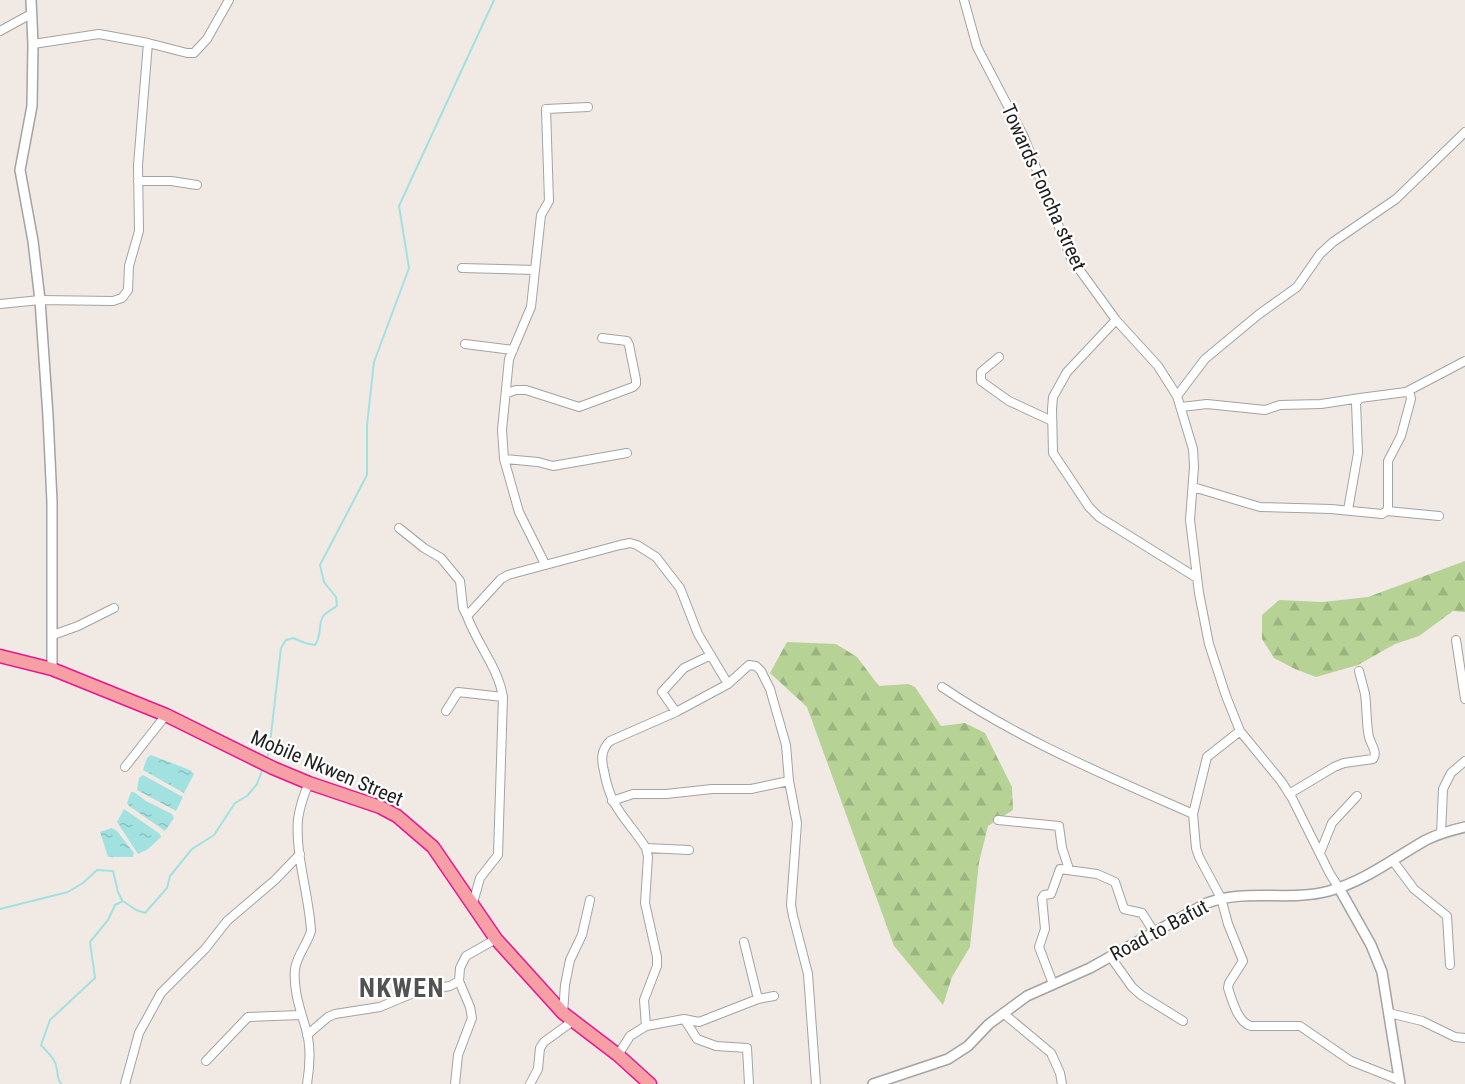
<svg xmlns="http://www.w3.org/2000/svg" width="1465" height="1084" font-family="'Roboto Condensed',sans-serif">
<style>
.forest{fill:url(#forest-firs)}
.water{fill:url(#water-ripples)}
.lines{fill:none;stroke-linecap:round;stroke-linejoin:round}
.stream{stroke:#a1e2e1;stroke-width:2}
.minor-casing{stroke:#a3a3a3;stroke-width:10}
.tertiary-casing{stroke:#a3a3a3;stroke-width:12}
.trunk-casing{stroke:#ea1691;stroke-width:15}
.minor{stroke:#fff;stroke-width:8}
.tertiary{stroke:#fff;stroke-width:9}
.trunk{stroke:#f6a0a6;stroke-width:12}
.labels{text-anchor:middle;stroke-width:4.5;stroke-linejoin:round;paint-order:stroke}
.street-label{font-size:20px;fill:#1f1f1f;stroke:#fff}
.district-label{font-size:26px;font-weight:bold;letter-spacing:1.5px;fill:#525252;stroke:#fff}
</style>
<defs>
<pattern id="forest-firs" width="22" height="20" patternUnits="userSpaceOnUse" patternTransform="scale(1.5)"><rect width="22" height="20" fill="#b6d395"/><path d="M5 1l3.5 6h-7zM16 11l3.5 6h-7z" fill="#9cb580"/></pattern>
<pattern id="water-ripples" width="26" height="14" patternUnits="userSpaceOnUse" patternTransform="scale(1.5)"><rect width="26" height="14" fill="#a1e2e1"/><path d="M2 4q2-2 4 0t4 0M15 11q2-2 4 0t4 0" fill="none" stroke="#8ac1c1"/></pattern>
</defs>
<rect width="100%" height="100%" fill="#f1e9e4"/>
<!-- forest -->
<path class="forest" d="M1465 561V612L1453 611 1419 636 1395 644 1358 665 1316 677 1295 669 1274 658 1262 639V615L1279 600 1323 602 1368 597Z
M787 642 836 644 857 657 879 686 908 684 915 687 941 726 965 723 985 733 1012 787 1013 810 988 826 979 862 970 947 952 977 943 1005 894 946 807 707 770 673Z"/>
<!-- water -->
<path class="water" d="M151 755 190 770 194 774 184 793 143 770 147 758Z
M143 775 183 797 176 811 137 790 139 778Z
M131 792H134L146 801 172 814 174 818 165 831 129 806 127 803Z
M124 809 160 834 161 837 148 849 138 854 117 822Z
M112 828 117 831 134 853 133 857H108L100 832Z"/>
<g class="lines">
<!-- stream -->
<path class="stream" d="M266 760 269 752 281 648 286 640 293 638 305 643 315 645C323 633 317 624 324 615 327 612 334 608 337 606L336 597 324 582 320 565 367 475V425L374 362 409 268 399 206 494 0
M0 909 68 892 83 883 97 870 113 871 118 892 122 900
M61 1084C57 1078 58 1076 57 1070 56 1059 48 1053 41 1045L50 1020 95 978 90 942 108 920 115 905 123 901 136 910 145 913 167 888 170 876 192 849 214 835 235 803 247 796 257 784 263 768"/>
<!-- minor casing -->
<g class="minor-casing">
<path id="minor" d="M964 0 977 47 1024 137 1071 258 1116 320 1158 366 1177 396 1193 449 1194 467 1190 520 1199 593 1209 644 1226 696 1240 731 1281 781 1292 798 1330 874 1339 888
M0 31 31 14
M33 44 99 34 148 43 187 53H194L207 39 229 0
M138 181H171L197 185
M462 268 535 270
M0 304 40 300 113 301 122 298 128 290 129 266 139 231 138 165 148 43
M1116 320 1067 372 1053 397 1052 409 1053 453 1089 507 1099 517 1197 578
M465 344 513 350
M999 357 981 372V381L1009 401 1052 421
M1406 392 1465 361
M507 393 516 390H526L579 407 633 387 636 384V380L629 345 627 341 602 338
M1177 396 1205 359 1258 315 1297 287 1320 254 1333 242 1396 199 1465 132
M1181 407 1207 404 1265 410 1280 405 1321 404 1360 398
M504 459 538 462 553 466 627 453
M1193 487 1260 507 1331 509 1382 514 1387 511 1388 507V461L1401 436 1411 399 1410 394 1406 392 1360 398 1356 403 1358 453 1348 510
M1387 511 1439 516
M399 528 424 548 441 558 460 581 463 608 467 616
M545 564 519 512 504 459 502 430 509 359 531 307 541 215 549 201 546 109 588 107
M53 635 78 626 114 608
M1456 640 1465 699
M942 687C1020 740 1107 776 1193 814
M446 711 458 692 503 697
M676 712 662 692 684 668 711 655
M1240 731 1207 757 1193 814 1196 848 1199 857 1221 898 1228 924 1243 961 1229 983 1228 988C1232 1000 1238 1023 1251 1026H1300L1351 1061 1399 1080
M125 767 166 715
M1289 794 1334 767 1344 763 1373 759C1378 752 1371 745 1369 737 1366 723 1367 708 1365 694 1363 686 1361 679 1359 671
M612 801 633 794H666L712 789H751L789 781
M998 820 1059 826 1062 848 1069 869
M1441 834 1443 789 1451 773 1465 761
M646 848 689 850
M1320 853 1332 823 1357 796
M1393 861 1414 889 1447 916 1450 965
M473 903 480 878 498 855 503 697C498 667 477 644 467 616L501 579 508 575 620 545 630 543 637 545 656 557 680 588 698 634 728 684
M744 942 758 999
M1110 956 1132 987 1141 995 1183 1021
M1053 984 1039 947 1045 929 1042 898 1044 895 1051 894 1060 869 1097 874 1115 882 1124 909 1142 913 1154 932
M563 1013 565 985 570 960 582 935 590 900
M1003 1013 1051 1053 1060 1073 1062 1084
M1389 1013 1422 1021 1455 1037 1465 1038
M685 1020 697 1039 716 1046 747 1048 749 1084
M646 1026 644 1000 657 966V957L645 903 648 857 646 848C626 817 611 810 604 771 601 759 601 750 610 741L676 712 728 684 749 665 756 666 761 671 770 689 786 745 789 781 797 823 791 905 793 916 808 974 816 1084
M307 1035 328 1017 335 1014 380 1007 416 992 450 986 459 981
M618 1055 630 1036 646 1026 684 1019 699 1022 758 999 774 996
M206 1061 248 1017 300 1015
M125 1084 139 1033 161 993 205 949 227 921 275 880 300 854
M307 1084C310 1066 311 1046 306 1029 300 1009 293 990 295 969 297 955 307 945 311 931 309 894 295 856 298 819 300 806 304 794 309 783
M455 1084 458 1055 472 1018 470 1007 459 981 460 968 466 956 496 939
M530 1084 538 1069 540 1048 544 1042 573 1021"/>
</g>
<!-- tertiary casing -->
<g class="tertiary-casing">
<path id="tertiary" d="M31 0 33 44 32 106 20 170 33 241 40 300 48 416 52 502V669
M1339 888 1371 945 1382 972 1400 1084
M873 1084 948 1059 968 1046 989 1024 1027 996 1090 968 1207 903C1246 888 1288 902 1329 891 1365 881 1394 858 1426 840 1438 834 1452 830 1465 827"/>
</g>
<!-- trunk casing -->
<g class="trunk-casing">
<path id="trunk" d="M0 656 52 669 166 715 273 768 309 783 380 807 397 816 433 847 496 939 563 1013 618 1055 650 1084"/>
</g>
<!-- minor -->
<use href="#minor" class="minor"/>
<!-- tertiary -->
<use href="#tertiary" class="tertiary"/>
<!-- trunk -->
<use href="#trunk" class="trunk"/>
</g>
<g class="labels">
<!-- street labels -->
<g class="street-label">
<text transform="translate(1044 187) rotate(66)" y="7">Towards Foncha street</text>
<text transform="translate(327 768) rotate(23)" y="7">Mobile Nkwen Street</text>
<text transform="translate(1159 930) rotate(-28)" y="7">Road to Bafut</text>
</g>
<!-- district labels -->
<g class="district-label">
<text x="402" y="997">NKWEN</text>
</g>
</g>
</svg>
